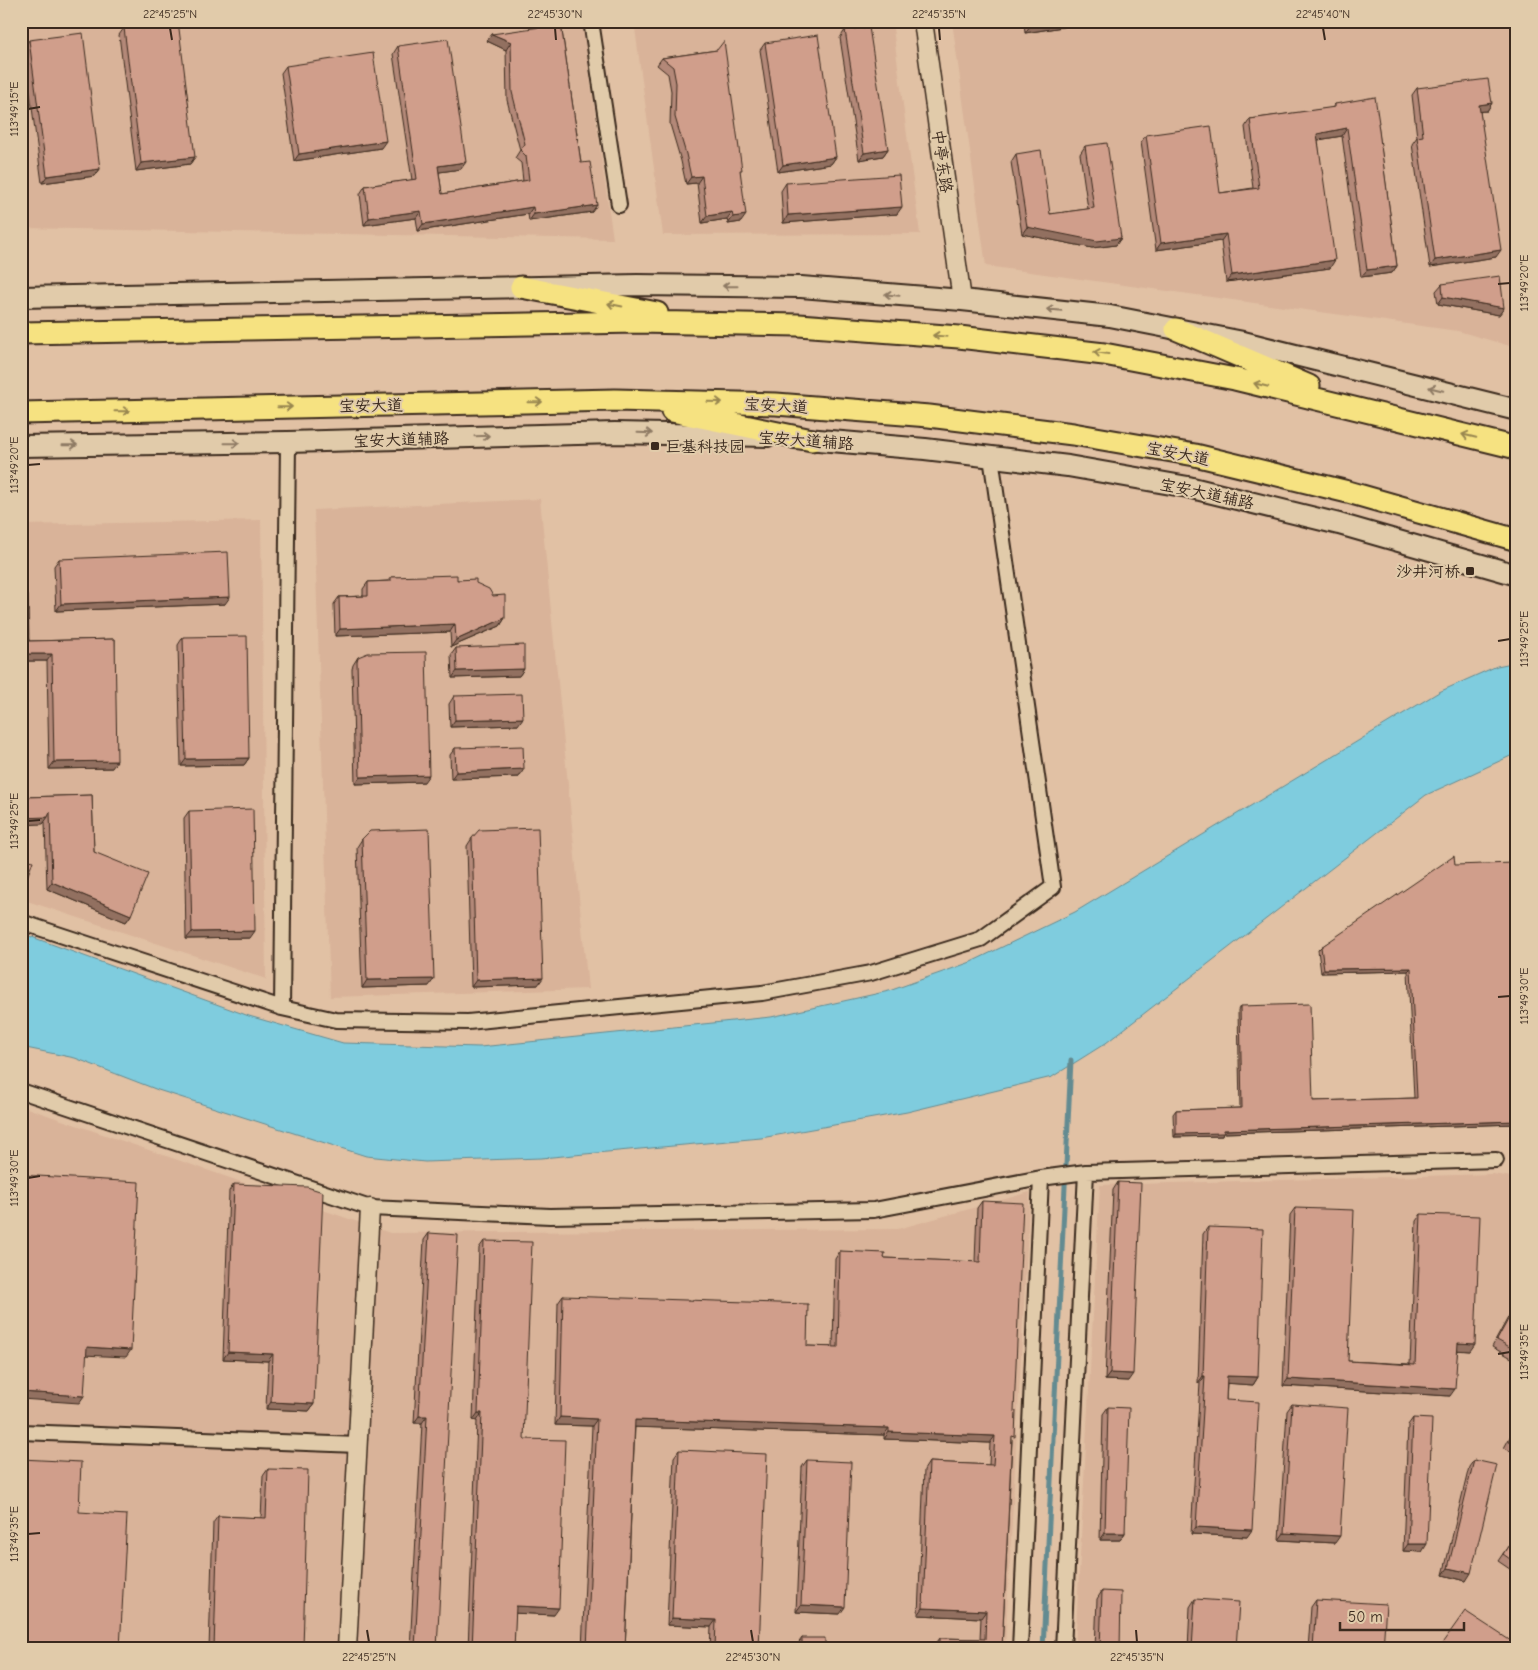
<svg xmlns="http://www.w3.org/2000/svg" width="1538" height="1670" font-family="'Comic Neue','LXGW WenKai TC',sans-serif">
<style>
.built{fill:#d9b399}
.water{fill:#7fccde;stroke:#648b91}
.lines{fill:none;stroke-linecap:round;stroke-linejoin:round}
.stream{stroke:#648b91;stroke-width:5}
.minor-casing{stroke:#3b2a1e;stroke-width:18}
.tertiary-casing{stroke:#3b2a1e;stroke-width:21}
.secondary-casing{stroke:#3b2a1e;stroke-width:24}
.primary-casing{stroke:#3b2a1e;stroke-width:25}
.minor{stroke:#e1cbaa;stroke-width:14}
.tertiary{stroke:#e1cbaa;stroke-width:18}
.secondary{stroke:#e1cbaa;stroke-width:20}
.primary{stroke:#f6e281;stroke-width:21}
.wall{fill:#b38878;stroke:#3b2a1e}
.shaded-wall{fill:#926f61;stroke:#3b2a1e}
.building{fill:#d09e8b;stroke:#3b2a1e}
.oneway{stroke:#8e7a64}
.oneway2{stroke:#988650}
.ticks{fill:none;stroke:#3b2a1e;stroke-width:2}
.poi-dot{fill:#3b2a1e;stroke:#e1cbaa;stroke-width:2}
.labels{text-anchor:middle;stroke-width:4;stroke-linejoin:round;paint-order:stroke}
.street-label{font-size:16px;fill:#3b2a1e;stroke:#e1cbaa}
.poi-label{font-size:16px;fill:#3b2a1e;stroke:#e1cbaa;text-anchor:start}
.neatline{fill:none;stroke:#3b2a1e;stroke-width:2}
.ticks-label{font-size:12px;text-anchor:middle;fill:#3b2a1e}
</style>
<rect width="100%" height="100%" fill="#e1c1a4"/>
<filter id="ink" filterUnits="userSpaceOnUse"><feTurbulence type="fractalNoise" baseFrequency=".02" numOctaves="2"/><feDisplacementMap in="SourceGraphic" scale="10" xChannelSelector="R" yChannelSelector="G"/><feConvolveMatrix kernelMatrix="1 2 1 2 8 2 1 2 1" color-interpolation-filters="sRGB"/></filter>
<g filter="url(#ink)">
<!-- built -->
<path class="built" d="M21 21H582L613 239 21 228Z
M634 21H892L920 234 663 235Z
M952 21H1517V348L1458 331 986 266Z
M540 499 588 989 330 997 314 510Z
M261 520 266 979 21 899V525Z
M21 1106 390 1233 898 1229 1030 1192 1005 1649H21Z
M1493 1174 1517 1178V1649H1075L1100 1185Z"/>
<!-- water -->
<path class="water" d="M1517 662V753L1426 795 1106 1043 1052 1077 907 1112 761 1138 541 1158 425 1162 366 1156 158 1090 75 1058 21 1047V933L249 1016 343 1043 480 1047 771 1017 889 991 971 962 1075 912 1439 692 1497 666Z"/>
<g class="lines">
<!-- stream -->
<path class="stream" d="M1043 1649 1071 1060"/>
<!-- minor casing -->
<g class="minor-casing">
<path id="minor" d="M591 21 619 205
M21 922 282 1008 336 1020 468 1022 762 993 871 973 981 939 1053 887 991 457
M282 1008 288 442
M21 1091 370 1208 550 1216 874 1210 1041 1178 1086 1172 1496 1160
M21 1432 358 1445
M1020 1649 1041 1178
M1063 1649 1086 1172"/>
</g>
<!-- tertiary casing -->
<g class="tertiary-casing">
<path id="tertiary" d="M923 21 962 300
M347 1649 370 1208"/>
</g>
<!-- secondary casing -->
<g class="secondary-casing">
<path id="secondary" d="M21 297 637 285 801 287 962 300 1110 316 1243 342 1517 410
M795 438 925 449 1068 466 1188 487 1339 524 1517 575
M21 446 288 442 615 433 767 436"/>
</g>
<!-- primary casing -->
<g class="primary-casing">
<path id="primary" d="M521 287 657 313
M1176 329 1309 386
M21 333 637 322 799 325 959 337 1104 354 1235 379 1517 448
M672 411 812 440
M21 413 615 400 776 404 929 416 1073 434 1195 455 1348 492 1517 540"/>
</g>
<!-- minor -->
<use href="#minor" class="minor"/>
<!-- tertiary -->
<use href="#tertiary" class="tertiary"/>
<!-- secondary -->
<use href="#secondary" class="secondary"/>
<!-- primary -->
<use href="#primary" class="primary"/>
</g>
<!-- wall -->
<path class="wall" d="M1024 21H1100L1025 33Z
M561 24 581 163 592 212 529 221 528 214 418 231 416 218 364 225 360 194 365 186 412 180 393 54 398 46 461 169 439 172 442 194 523 181 521 163 515 158 520 150 507 100 506 50 487 41Z
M124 28 195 157 190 164 136 171 119 35Z
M845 30 888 149 883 156 859 160 840 38Z
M29 40 100 169 95 176 42 183 24 47Z
M765 43 836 157 831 164 778 172 760 50Z
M717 50 740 172 741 222 728 224 727 219 702 223 697 183 686 184 681 161 670 124 671 91 668 74 657 65 662 58Z
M286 66 381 148 294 161 281 73Z
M1417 88 1492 103 1487 111H1480L1496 257 1430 267 1412 144 1417 137 1412 95Z
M1335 104 1378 125 1397 266 1392 273 1361 277 1342 136 1318 140 1330 268 1226 282 1221 241 1156 250 1141 142 1146 135 1220 193 1253 188 1245 127 1250 119 1332 108Z
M1085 146 1121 238 1116 245 1092 248 1022 234 1011 162 1016 154 1050 214 1088 209 1080 154Z
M786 183 897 214 783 223 781 191Z
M1442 284 1504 308 1499 315 1438 304 1436 291Z
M59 559 225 604 56 611 54 566Z
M391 577 457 580 476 583 505 618 500 626 451 647 450 632 335 636 334 604 339 597 363 596V589L368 582 388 581Z
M21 596 29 641 115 639 112 768 49 769 47 661H21Z
M183 637 249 758 244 765 181 766 178 645Z
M456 648 524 669 519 676 452 678 451 655Z
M358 657 424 782 355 784 352 669 353 665Z
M454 696 518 725 450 727 449 704Z
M455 748 519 777 451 779 450 755Z
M92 795 94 852 131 915 126 922 47 889 45 822 43 824 25 797Z
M189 811 250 938 186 939 184 818Z
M472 838 538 985 471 987 467 846Z
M362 839 429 986 362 988 357 847Z
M1455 865 1517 927V1124L1223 1133 1222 1136 1174 1137 1173 1114 1176 1110 1240 1108 1238 1010 1240 1006 1313 1101 1414 1098 1408 971 1321 973 1318 950 1321 947Z
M1118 1182 1128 1381 1105 1380 1113 1190Z
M234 1184 314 1404 309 1411 266 1409 268 1361 223 1359 229 1191Z
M982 1201 1012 1441 1002 1649H935V1645L940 1638 980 1639 981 1618 918 1615 924 1470 929 1462 989 1465 990 1443 884 1439V1435L635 1427 625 1649H582L592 1426 555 1425 558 1303 563 1296 807 1346 833 1347 835 1259 840 1251 884 1258 975 1262 977 1208Z
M1295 1208 1348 1361 1410 1364 1416 1221 1421 1214 1470 1351 1458 1350 1450 1396 1283 1386 1290 1215Z
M1208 1227 1258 1377 1253 1385 1227 1383 1226 1400 1247 1537 1191 1534 1200 1383H1198L1203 1234Z
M429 1233 437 1649H410L422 1423H414L424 1240Z
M484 1241 524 1439 554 1615 515 1613 514 1649H468L477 1421 473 1420 479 1248Z
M1517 1255V1273L1509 1269Z
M1517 1301V1361L1492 1347Z
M1292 1404 1335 1543 1279 1540 1287 1411Z
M1108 1407 1125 1533 1120 1540H1100L1103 1414Z
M1413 1418 1422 1552 1403 1551 1408 1425Z
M1517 1424V1454L1504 1448Z
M679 1450 759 1649H710L711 1627 667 1625 674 1457Z
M807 1460 840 1614 796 1612 802 1467Z
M1474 1460 1466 1581 1443 1575 1469 1467Z
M268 1469 303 1649H209L213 1523 218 1516 261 1518 263 1476Z
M1517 1533V1574L1498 1561Z
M1102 1591 1120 1649H1095L1097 1599Z
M1195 1599 1236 1649H1188L1190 1607Z
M1316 1600 1383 1649H1308L1311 1607Z
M802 1638 825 1649H797V1645Z"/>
<!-- shaded-wall -->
<path class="shaded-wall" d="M275 21H297L272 25Z
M1059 21H1100L1025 33 1030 26Z
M492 34 511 42 506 50 487 41Z
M1492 103 1487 111 1474 112 1479 105Z
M1347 128 1342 136 1312 141 1317 134Z
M386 141 381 148 294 161 299 154Z
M888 149 883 156 859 160 864 153Z
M195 157 190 164 136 171 141 163Z
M836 157 831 164 778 172 783 165Z
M466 162 461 169 433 173 438 166Z
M100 169 95 176 42 183 47 176Z
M702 176 697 183 686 184 691 177Z
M597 205 592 212 529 221 534 214Z
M533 207 528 214 418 231 423 224Z
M902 207 897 214 783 223 788 215Z
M421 211 416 218 364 225 369 218Z
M732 212 727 219 702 223 707 216Z
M746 215 741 222 728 224 733 217Z
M1027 227 1121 238 1116 245 1092 248 1022 234Z
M1226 234 1221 241 1156 250 1161 243Z
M1501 250 1496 257 1430 267 1435 260Z
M1335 260 1330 268 1226 282 1232 275Z
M1397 266 1392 273 1361 277 1367 270Z
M1443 297 1504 308 1499 315 1438 304Z
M230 597 225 604 56 611 61 604Z
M505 618 500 626 451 647 456 640Z
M455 624 450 632 335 636 340 629Z
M21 654H52L47 661H21Z
M524 669 519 676 452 678 457 671Z
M523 718 518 725 450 727 455 720Z
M249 758 244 765 181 766 186 759Z
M117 761 112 768 49 769 54 762Z
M524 769 519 777 451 779 456 772Z
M429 775 424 782 355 784 360 777Z
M48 817 43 824 21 825V818Z
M21 879 26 880 21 887Z
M52 882 131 915 126 922 47 889Z
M255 931 250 938 186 939 192 932Z
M1411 968 1408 971 1321 973 1324 969Z
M543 978 538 985 471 987 476 980Z
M434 979 429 986 362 988 367 980Z
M1517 1121V1124L1223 1133 1222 1136 1174 1137 1176 1134 1224 1130Z
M1458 1343 1475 1344 1470 1351 1453 1350Z
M87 1347 131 1350 126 1357 82 1355Z
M228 1352 273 1354 268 1361 223 1359Z
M1110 1373 1133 1374 1128 1381 1105 1380Z
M1203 1376H1205L1200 1383H1198Z
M1227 1376 1258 1377 1253 1385 1222 1383Z
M1288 1379 1455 1389 1450 1396 1283 1386Z
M21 1392 84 1396 79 1403 21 1399Z
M271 1402 314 1404 309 1411 266 1409Z
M478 1413H482L477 1421 473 1420Z
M419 1416H427L422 1423H414Z
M560 1417 597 1419 592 1426 555 1425Z
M635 1420 889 1428 884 1435 630 1427Z
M889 1432 995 1436 990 1443 884 1439Z
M1196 1527 1252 1530 1247 1537 1191 1534Z
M1105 1533H1125L1120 1540H1100Z
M1284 1533 1340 1536 1335 1543 1279 1540Z
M1408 1544H1427L1422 1552 1403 1551Z
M1448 1568 1471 1573 1466 1581 1443 1575Z
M801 1605 845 1607 840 1614 796 1612Z
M516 1606 559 1608 554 1615 511 1613Z
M923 1608 986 1611 981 1618 918 1615Z
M672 1618 716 1620 711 1627 667 1625Z"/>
<!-- building -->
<path class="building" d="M178 21 195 157 141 163 124 28Z
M1030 21H1059L1030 26Z
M561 24 581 163 590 162 597 205 534 214 533 207 423 224 421 211 369 218 365 186 417 179 398 46 448 39 466 162 438 166 442 194 529 180 526 156 520 150 525 144 512 92 511 42 492 34Z
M869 27 888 149 864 153 845 30Z
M83 33 100 169 47 176 29 40Z
M818 35 836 157 783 165 765 43Z
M724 41 742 170H740L746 215 733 217 732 212 707 216 702 176 691 177 686 154 675 117 676 83 673 67 662 58 717 50Z
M373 53 386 141 299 154 286 66Z
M1488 79 1492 103 1479 105 1501 250 1435 260 1417 137 1423 136 1417 88Z
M1375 97 1379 123H1378L1397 266 1367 270 1347 128 1317 134 1335 260 1232 275 1226 234 1161 243 1146 135 1211 126 1220 193 1259 188 1250 119 1335 107V104Z
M1107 143 1121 238 1097 241 1027 227 1016 154 1041 150 1050 214 1094 208 1085 146Z
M899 175 902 207 788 215 786 183Z
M1500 276 1504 308 1443 297 1442 284Z
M228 552 230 597 61 604 59 559Z
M457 575V580L476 579V583L489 589 493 596 505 595V618L456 640 455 624 340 629 339 597 368 596V582L391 581V577Z
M21 596H28L29 641 115 639 117 761 54 762 52 654H21Z
M247 636 249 758 186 759 183 637Z
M524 645V669L457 671 456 648Z
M426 652 429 775 360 777 357 661 358 657 368 653Z
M522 694 523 718 455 720 454 696Z
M21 696 25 797 92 795 94 852 148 874 131 915 52 882 50 812 48 817 21 818Z
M523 746 524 769 456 772 455 748Z
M253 809 255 931 192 932 189 811Z
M538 828 543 978 476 980 472 838 479 830Z
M429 829 434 979 367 980 362 839 370 831Z
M1454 856 1455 865 1514 863 1517 927V1121L1224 1130V1133L1176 1134V1110L1242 1108 1240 1006 1310 1004 1313 1101 1417 1098 1411 968 1324 969 1321 947Z
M21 857 33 861 26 880 21 879Z
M21 1175 139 1182 131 1350 87 1347 84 1396 21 1392Z
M1118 1182 1141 1183 1133 1374 1110 1373Z
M234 1184 307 1187 323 1192 314 1404 271 1402 273 1354 228 1352Z
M982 1201 1023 1203 1014 1411H1016L1015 1437 1012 1436 1002 1649H940V1638L985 1639 986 1611 923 1608 929 1462 993 1465 995 1436 889 1432V1428L635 1420 625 1649H587L597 1419 560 1417 563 1296 808 1304 807 1346 838 1347 840 1251 885 1253 884 1258 980 1262Z
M1295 1208 1354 1210 1348 1361 1415 1365 1421 1214 1480 1216 1475 1344 1458 1343 1455 1389 1288 1379Z
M1208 1227 1263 1229 1258 1377 1227 1376 1226 1400 1259 1402 1252 1530 1196 1527 1205 1376H1203Z
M429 1233 458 1235 437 1649H415L427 1416H419Z
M484 1241 532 1242 524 1439 565 1440 559 1608 516 1606 514 1649H472L482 1413H478Z
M1517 1257V1263L1514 1262Z
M1517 1303V1351L1497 1340Z
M1292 1404 1348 1408 1340 1536 1284 1533Z
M1108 1407 1129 1408 1125 1533H1105Z
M1413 1418 1432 1419 1427 1544H1408Z
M1517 1427V1444L1509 1441Z
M679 1450 767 1454 759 1649H715L716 1620 672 1618Z
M21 1459 81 1462 79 1512 127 1515 120 1649H21Z
M807 1460 851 1462 845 1607 801 1605Z
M1474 1460 1497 1465 1471 1573 1448 1568Z
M268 1469 308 1470 303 1649H214L218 1516 266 1518Z
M1517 1533V1564L1503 1554Z
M1102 1591 1121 1592 1120 1649H1100Z
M1195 1599 1239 1602 1236 1649H1192Z
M1316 1600 1386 1604 1383 1649H1313Z
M1465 1611 1517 1645V1649H1438Z
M802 1638H825V1649H802Z"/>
<!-- one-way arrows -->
<defs><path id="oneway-shaft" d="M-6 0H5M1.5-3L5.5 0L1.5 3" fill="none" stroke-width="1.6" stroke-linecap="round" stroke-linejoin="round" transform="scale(1.25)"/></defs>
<g class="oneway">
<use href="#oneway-shaft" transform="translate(730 286) rotate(-179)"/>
<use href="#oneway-shaft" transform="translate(892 295) rotate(-175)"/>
<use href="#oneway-shaft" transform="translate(1054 310) rotate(-174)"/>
<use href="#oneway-shaft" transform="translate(1436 389) rotate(-166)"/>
<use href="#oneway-shaft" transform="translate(645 433) rotate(2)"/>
<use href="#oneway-shaft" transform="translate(482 436) rotate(-2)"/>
<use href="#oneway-shaft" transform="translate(232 443) rotate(-1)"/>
<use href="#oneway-shaft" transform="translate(70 445) rotate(-1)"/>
</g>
<g class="oneway2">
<use href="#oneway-shaft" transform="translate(615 305) rotate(-169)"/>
<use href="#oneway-shaft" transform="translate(940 336) rotate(-175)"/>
<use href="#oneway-shaft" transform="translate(1101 353) rotate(-172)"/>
<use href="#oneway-shaft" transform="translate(1261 385) rotate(-166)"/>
<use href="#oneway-shaft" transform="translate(535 402) rotate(-1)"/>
<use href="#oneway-shaft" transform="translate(715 402) rotate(1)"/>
<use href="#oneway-shaft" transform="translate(285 407) rotate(-1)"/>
<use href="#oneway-shaft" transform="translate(122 411) rotate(-1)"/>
<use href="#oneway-shaft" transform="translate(1469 436) rotate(-166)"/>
</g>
</g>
<!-- ticks -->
<path class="ticks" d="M170 28 172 40M555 28 556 40M939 28 940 40M1323 28 1325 40M28 109 40 107M1498 284 1510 283M28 465 40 464M1498 641 1510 639M28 821 40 820M1498 997 1510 996M28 1178 40 1176M1498 1354 1510 1352M28 1534 40 1533M367 1630 369 1642M751 1630 753 1642M1136 1630 1137 1642"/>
<!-- markers -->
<g class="poi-dot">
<rect x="650" y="441" width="10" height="10" rx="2.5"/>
<rect x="1465" y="566" width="10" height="10" rx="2.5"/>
</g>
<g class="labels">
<!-- street labels -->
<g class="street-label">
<text transform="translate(943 161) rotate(82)" y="6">中亭东路</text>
<text transform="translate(371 405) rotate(-1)" y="6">宝安大道</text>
<text transform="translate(776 405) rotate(3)" y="6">宝安大道</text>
<text transform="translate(401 439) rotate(-2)" y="6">宝安大道辅路</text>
<text transform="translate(806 440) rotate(4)" y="6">宝安大道辅路</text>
<text transform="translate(1178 453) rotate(11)" y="6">宝安大道</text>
<text transform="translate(1207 493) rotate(12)" y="6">宝安大道辅路</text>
</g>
<!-- poi labels -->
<g class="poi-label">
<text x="665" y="452">巨基科技园</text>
<text x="1460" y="577" text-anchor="end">沙井河桥</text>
</g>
</g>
<!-- margin -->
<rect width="1538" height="1670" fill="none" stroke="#e1cbaa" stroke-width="55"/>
<!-- scale -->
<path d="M1340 1622v8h124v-8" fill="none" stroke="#3b2a1e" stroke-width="2.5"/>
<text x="1348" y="1622" font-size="15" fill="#3b2a1e" stroke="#e1cbaa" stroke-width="4" paint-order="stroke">50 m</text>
<rect x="28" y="28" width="1482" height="1614" class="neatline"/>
<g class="ticks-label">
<text x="170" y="18">22°45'25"N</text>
<text x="555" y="18">22°45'30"N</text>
<text x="939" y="18">22°45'35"N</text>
<text x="1323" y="18">22°45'40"N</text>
<text transform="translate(14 109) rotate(-90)" y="4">113°49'15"E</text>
<text transform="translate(1524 283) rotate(-90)" y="4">113°49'20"E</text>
<text transform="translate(14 465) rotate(-90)" y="4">113°49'20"E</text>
<text transform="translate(1524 639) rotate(-90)" y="4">113°49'25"E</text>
<text transform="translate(14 821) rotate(-90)" y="4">113°49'25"E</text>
<text transform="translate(1524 996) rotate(-90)" y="4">113°49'30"E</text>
<text transform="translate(14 1178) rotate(-90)" y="4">113°49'30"E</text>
<text transform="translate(1524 1352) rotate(-90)" y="4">113°49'35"E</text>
<text transform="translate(14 1534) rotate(-90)" y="4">113°49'35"E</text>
<text x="369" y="1661">22°45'25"N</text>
<text x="753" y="1661">22°45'30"N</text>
<text x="1137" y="1661">22°45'35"N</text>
</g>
</svg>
